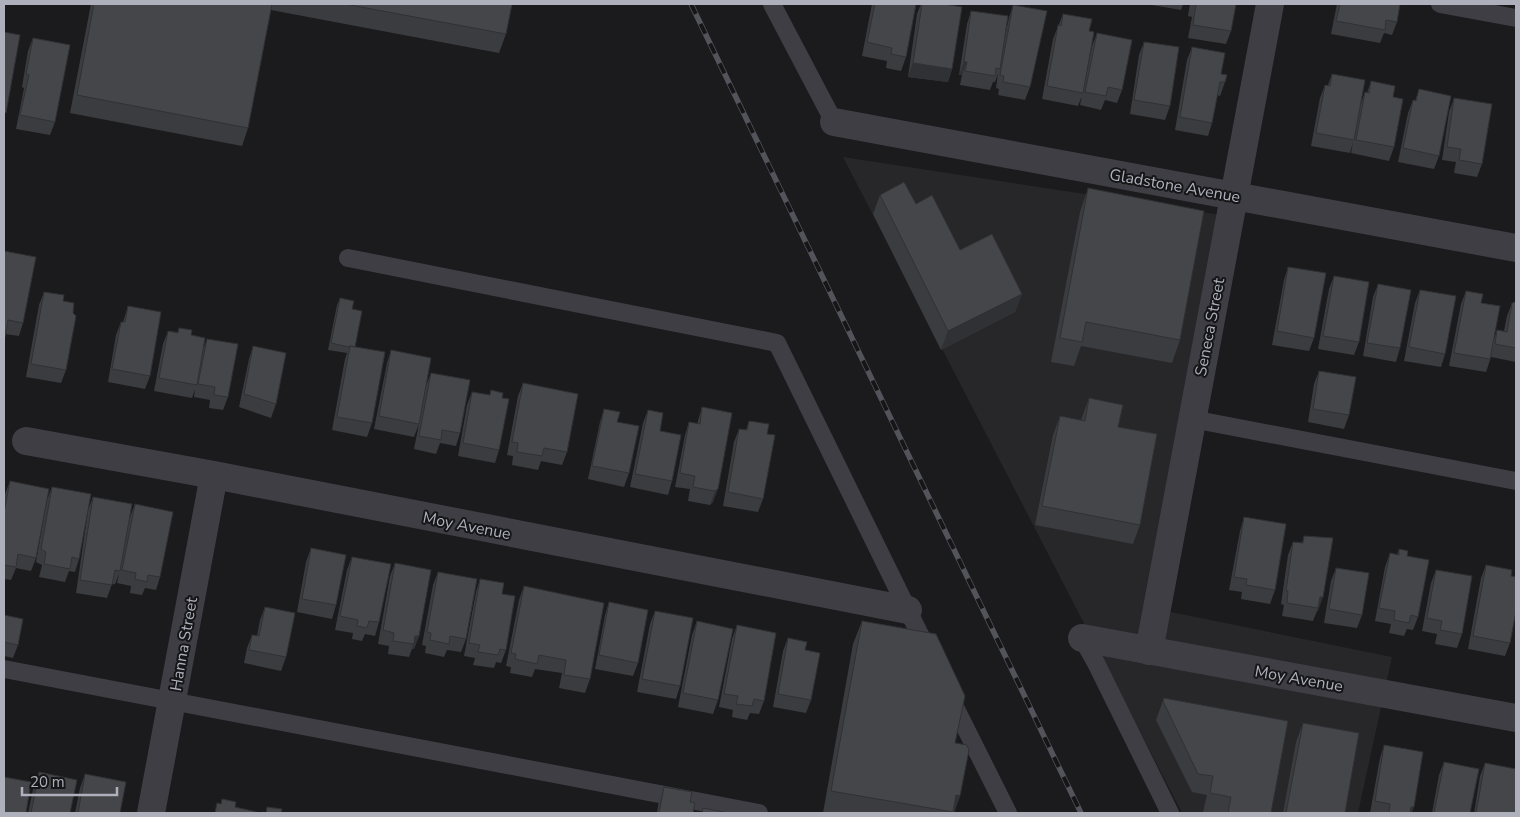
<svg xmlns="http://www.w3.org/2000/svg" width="1520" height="817" font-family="'Nunito Sans',sans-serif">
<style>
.built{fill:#27272a}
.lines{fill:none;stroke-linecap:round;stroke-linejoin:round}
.lane{stroke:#3e3e44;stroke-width:18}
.street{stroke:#3e3e44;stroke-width:28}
.rail-casing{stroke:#53545b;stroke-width:5.5}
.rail{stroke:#161618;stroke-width:4;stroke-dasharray:11;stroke-linecap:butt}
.wall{fill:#3b3c40}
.shaded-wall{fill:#303134}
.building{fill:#45464a;stroke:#303134}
.labels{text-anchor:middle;stroke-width:4;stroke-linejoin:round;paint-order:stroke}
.street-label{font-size:16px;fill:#aeb1bb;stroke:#161618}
</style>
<rect width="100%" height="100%" fill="#1b1b1d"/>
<!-- built -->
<path class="built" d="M843 157 1221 215 1146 607 1392 657 1358 813H1182Z"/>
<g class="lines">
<!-- lane -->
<path class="lane" d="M772 4 834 122
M1440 4 1516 18
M348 258 777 343 928 651
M1192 419 1516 481
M1082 638 1096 663 1170 813
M4 669 759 813
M950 697 1008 813"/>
<!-- street -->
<path class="street" d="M834 122 1516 248
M26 441 214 475 908 610
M1082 638 1516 718
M1149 651 1270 4
M151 813 214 475"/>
<!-- rail casing -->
<g class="rail-casing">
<path id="rail" d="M691 4 1081 813"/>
</g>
<!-- rail -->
<use href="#rail" class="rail"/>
</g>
<!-- wall -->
<path class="wall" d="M91 4H512L506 34 499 53 271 10 248 128 242 146 70 113Z
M872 4H916L906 57 901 71 886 68 887 61 862 56Z
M921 4H944L952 69 948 82 908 77 917 14Z
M1146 4H1183L1181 10Z
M1190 4H1236L1231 31 1226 44 1188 38 1192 17 1188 16Z
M1337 4H1400L1397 22 1392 35 1384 33 1380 43 1331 34Z
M1013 5 1030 87 1025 100 998 95 999 89 996 88 998 74 995 82H993L990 90 960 85 962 75H959L967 24 971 11 1004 40 1009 18Z
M1063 14 1089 31 1083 93 1078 106 1042 99 1053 39Z
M1097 33 1122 90 1117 103 1105 100 1101 110 1080 105 1092 46Z
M33 38 55 122 50 135 16 129 24 88 22 87 28 51Z
M1144 42 1170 106 1165 120 1130 114 1139 55Z
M1192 47 1221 74 1225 82 1220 96 1217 95 1212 123 1208 136 1175 130 1187 60Z
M1332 74 1360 106 1365 92 1367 93 1371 81 1393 97 1394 147 1389 161 1351 153 1353 142 1350 153 1311 146 1320 98 1325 85H1328Z
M1419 89 1439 156 1434 169 1398 162 1408 113 1413 100 1415 101Z
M1454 98 1482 164 1477 177 1454 173 1456 162 1442 160 1449 112Z
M1088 188 1180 340 1172 363 1081 346 1074 366 1051 362 1080 212Z
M880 195 916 204 960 250 1022 294 1015 312 941 350 873 214Z
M4 251 23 323 19 336 5 334 4 340Z
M1288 267 1314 338 1309 351 1272 345 1284 280Z
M1334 276 1359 342 1354 355 1318 349 1329 289Z
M1378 284 1400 348 1396 362 1363 356 1373 297Z
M1420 290 1445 354 1441 367 1404 361 1415 303Z
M1466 291 1481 303 1494 339 1497 330 1504 331 1507 316 1512 303 1516 302V362L1491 357 1486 372 1449 366 1461 304Z
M44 292 63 301 66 370 61 383 26 377 39 305Z
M340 298 352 309 355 347 372 423 367 437 332 430 345 359 347 353 328 350 337 305Z
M128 306 150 376 145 389 108 382 116 335 121 322H123Z
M179 328 191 335 204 347 207 339 228 397 223 410 209 408 210 400 194 397 195 389 192 398 154 391 163 344 168 331 178 332Z
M253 346 276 404 271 418 239 407 249 359Z
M391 350 426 386 431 373 460 433 456 446 440 443 436 454 414 449 422 409 419 424 414 437 374 429 387 363Z
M1319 371 1349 415 1344 429 1308 422 1314 384Z
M523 383 567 452 562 465 541 461 538 470 512 465 513 456 507 455 518 396Z
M491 390 502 398 499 450 495 463 458 456 467 405 472 392 490 395Z
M1089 398 1118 427 1140 525 1133 544 1035 525 1053 435 1060 416 1081 420Z
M702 407 732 413 713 502 710 505 688 501 690 489 675 487 685 435 689 422 697 424Z
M604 409 617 422 629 473 624 487 588 479 600 422Z
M648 410 660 431 672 481 668 495 630 487 643 423Z
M749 421 767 434 763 499 758 512 723 506 734 442 739 429 746 430Z
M10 481 36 558 31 571 16 568 11 580 4 579V500L5 494Z
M52 487 88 510 93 497 130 517 135 504 160 577 156 590 145 588 142 595 130 593 131 586 117 583 119 574 115 584H112L107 598 76 593 88 511 79 559 75 572 69 571 65 582 39 577 42 565 36 562 47 500Z
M1244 517 1275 590 1270 604 1241 599 1242 592 1229 590 1240 531Z
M1304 536 1333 538 1318 611H1317L1313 621 1282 616 1284 605 1281 604 1288 555 1293 542 1302 543Z
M311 548 336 605 332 619 297 612 306 562Z
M1399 549 1407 556 1418 617 1413 630 1407 629 1404 636 1389 633 1391 624 1375 621 1385 567 1390 553 1397 555Z
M352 557 379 622 375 636 365 634 362 641 352 639 353 633 335 630 347 570Z
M395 563 419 636 414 649H412L409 657 388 654 389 646 378 644 390 576Z
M1486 565 1511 576 1510 643 1505 656 1468 649 1481 578Z
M1336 568 1362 615 1357 628 1324 623 1331 581Z
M1436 570 1462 634 1457 648 1435 644 1437 634 1422 631 1431 583Z
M438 572 466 639 461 652 447 650 444 657 425 653 426 646 422 645 433 585Z
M480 579 502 594 506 650 501 663 496 662 494 668 473 665 475 658 464 656 476 592Z
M524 586 590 679 585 693 559 688 562 673 535 669 532 677 510 673 511 667 506 666 519 600Z
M609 602 638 663 633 676 595 669 605 615Z
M265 607 286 657 281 671 244 663 247 648 252 635 257 636 260 620Z
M655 611 680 686 676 699 637 692 650 624Z
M4 615 18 645 13 658 4 656Z
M697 621 718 700 713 714 678 707 692 635Z
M862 621 955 743 960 796 954 813H823L853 644Z
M737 625 764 701 759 714 750 713 747 720 732 717 733 710 719 707 732 639Z
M788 638 805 650 811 700 806 713 773 707 783 651Z
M1164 698 1271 813H1209L1203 812 1207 795 1192 792 1156 720Z
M1303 723 1345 813H1283L1296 742Z
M1384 745 1414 807 1411 813H1370L1380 758Z
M1444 762 1470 813H1432L1439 775Z
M1485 763 1516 813H1474L1480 776Z
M39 772 70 813H28L34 785Z
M85 774 120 813H75L80 788Z
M664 787 690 802 693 813H657L659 800Z"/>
<!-- shaded-wall -->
<path class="shaded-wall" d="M964 62H967L962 75H959Z
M913 63 952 69 948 82 908 77Z
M1022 294 1015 312 941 350 948 331Z
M718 489 713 502 710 505 715 491Z
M1320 597H1323L1318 611H1317Z
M415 636H419L414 649H412Z
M956 795 960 796 954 813H952Z
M1411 807H1414L1411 813H1408Z"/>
<!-- building -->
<path class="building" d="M94 4H272L248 128 77 95Z
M345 4H512L506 34Z
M875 4H916L906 57 891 54 892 48 867 42Z
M922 4H944L962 7 952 69 913 63Z
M1196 4H1236L1231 31 1193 25Z
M1340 4H1400L1397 22 1386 20 1385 30 1336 21Z
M1013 5 1047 11 1030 87 1003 82 1004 76 1000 75Z
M971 11 1008 16 1000 69 996 68 995 76 965 71 967 62H964Z
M1063 14 1092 19 1089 31 1094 32 1083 93 1047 86 1058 25 1061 26Z
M4 32 20 35 6 113 4 112Z
M1097 33 1132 40 1122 90 1108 87 1106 96 1085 92Z
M33 38 70 45 55 122 20 115 29 75 26 74Z
M1144 42 1179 47 1170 106 1134 100Z
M1192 47 1225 53 1221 74 1227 75 1225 82H1220L1212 123 1180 117Z
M1332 74 1365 80 1354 140 1316 133 1325 85 1330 86Z
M1371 81 1395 86 1393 97 1403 99 1394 147 1356 140 1365 92 1369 93Z
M1419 89 1451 96 1439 156 1403 148 1413 100 1416 101Z
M1454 98 1492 104 1482 164 1459 160 1461 149 1447 147Z
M904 182 916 204 932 195 960 250 992 234 1022 294 948 331 880 195Z
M1088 188 1204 211 1180 340 1086 322 1082 342 1060 338Z
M4 251 36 257 23 323 8 320 5 337H4Z
M1288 267 1326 273 1314 338 1277 331Z
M1334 276 1369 282 1359 342 1323 336Z
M1378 284 1411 290 1400 348 1367 343Z
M1420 290 1456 296 1445 354 1409 347Z
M1466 291 1483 294 1481 303 1500 306 1490 359 1454 353Z
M44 292 64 295 63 301 74 303 73 313 76 316 66 370 31 364Z
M340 298 354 301 352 309 362 311 355 347 350 346 349 347 331 343Z
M1516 302V348L1495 344 1497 330 1507 332 1512 303Z
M128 306 161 312 150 376 112 369 121 322H125Z
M179 328 192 330 191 335 205 338 197 385 159 378 168 331 178 333Z
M207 339 238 344 228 397 214 395 215 387 198 384Z
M253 346 286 353 276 404 244 394Z
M350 346 385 352 372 423 337 417Z
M391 350 431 358 419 424 379 416Z
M1319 371 1356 377 1349 415 1313 409Z
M431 373 470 380 460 433 442 430 441 440 419 436Z
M523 383 578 394 567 452 544 448 542 456 517 452 518 443 512 442Z
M491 390 503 393 502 398 509 399 499 450 463 443 472 392 490 395Z
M1089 398 1123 405 1118 427 1157 434 1140 525 1042 506 1060 416 1085 421Z
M702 407 732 413 718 489 715 491 693 487 695 476 680 473 689 422 700 424Z
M604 409 620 412 617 422 639 426 629 473 592 466Z
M648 410 663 413 660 431 681 435 672 481 635 474Z
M749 421 769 424 767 434 775 435 763 499 728 492 739 429 747 430Z
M10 481 49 489 36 558 18 554 16 567 4 565V512Z
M52 487 91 494 79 559 72 557 70 569 44 564 46 552 41 549Z
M93 497 132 504 120 571 115 570 112 585 80 580Z
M135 504 173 512 160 577 148 575 147 582 135 579 136 573 122 570Z
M1244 517 1286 524 1275 590 1246 585 1247 579 1234 577Z
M1304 536 1333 538 1323 597H1320L1318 608 1287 603 1288 591H1286L1293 542 1303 543Z
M311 548 346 555 336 605 302 599Z
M1399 549 1408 551 1407 556 1429 560 1418 617 1411 615 1409 623 1394 620 1395 611 1379 608 1390 553 1399 555Z
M352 557 391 564 379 622 369 621 367 628 357 626 358 620 340 616Z
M395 563 431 570 419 636H415L414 644 393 641 394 633 383 630Z
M1486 565 1512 570 1511 576 1516 577V611L1510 643 1473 636Z
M1336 568 1369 573 1362 615 1329 609Z
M1436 570 1472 576 1462 634 1440 630 1442 621 1427 618Z
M438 572 477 579 466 639 450 636 449 644 430 640 431 633 427 632Z
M480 579 504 583 502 594 515 596 506 650 500 649 498 655 478 652 480 645 469 643Z
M524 586 604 603 590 679 564 675 566 660 539 655 537 664 515 659 516 654 511 653Z
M609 602 648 610 638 663 599 655Z
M265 607 295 613 286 657 249 650 252 635 259 636Z
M655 611 693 618 680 686 642 679Z
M4 615 23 619 18 645 4 642Z
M697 621 733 629 718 700 683 693Z
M862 621 936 634 965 696 955 743 967 745 969 750 960 796 956 795 953 812 831 791Z
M737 625 776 633 764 701 754 699 752 706 736 704 738 696 724 694Z
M788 638 807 642 805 650 820 653 811 700 778 694Z
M1164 698 1288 721 1271 813H1228L1231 797 1210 793 1213 776 1198 774 1163 701Z
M1303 723 1359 733 1345 813H1286Z
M1384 745 1423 752 1414 807H1411L1410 813H1389L1390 804 1375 801Z
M1444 762 1479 769 1470 813H1434Z
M1485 763 1516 769V813H1476Z
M39 772 77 780 70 813H31Z
M85 774 126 782 120 813H78Z
M4 777 31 782 26 813H4Z
M664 787 692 792 690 802 695 803 693 813H659Z
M222 799 236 802 235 807 257 812V813H215L217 803 221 804Z
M267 807 282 809 281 813H263V812L266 813Z
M703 808 729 813H702Z"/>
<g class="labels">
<!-- street labels -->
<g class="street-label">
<text transform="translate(1175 185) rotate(10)" y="6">Gladstone Avenue</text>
<text transform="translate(1209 327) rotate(-79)" y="6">Seneca Street</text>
<text transform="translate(467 525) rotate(11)" y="6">Moy Avenue</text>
<text transform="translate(183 644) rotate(-80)" y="6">Hanna Street</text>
<text transform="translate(1299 678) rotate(10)" y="6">Moy Avenue</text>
</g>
</g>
<!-- border -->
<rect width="1520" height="817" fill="none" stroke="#aeb1bb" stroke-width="10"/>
<!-- scale -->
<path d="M22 787v8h95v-8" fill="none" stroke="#aeb1bb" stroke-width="2.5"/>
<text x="30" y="787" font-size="15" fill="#aeb1bb" stroke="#161618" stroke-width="4" paint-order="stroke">20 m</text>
</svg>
